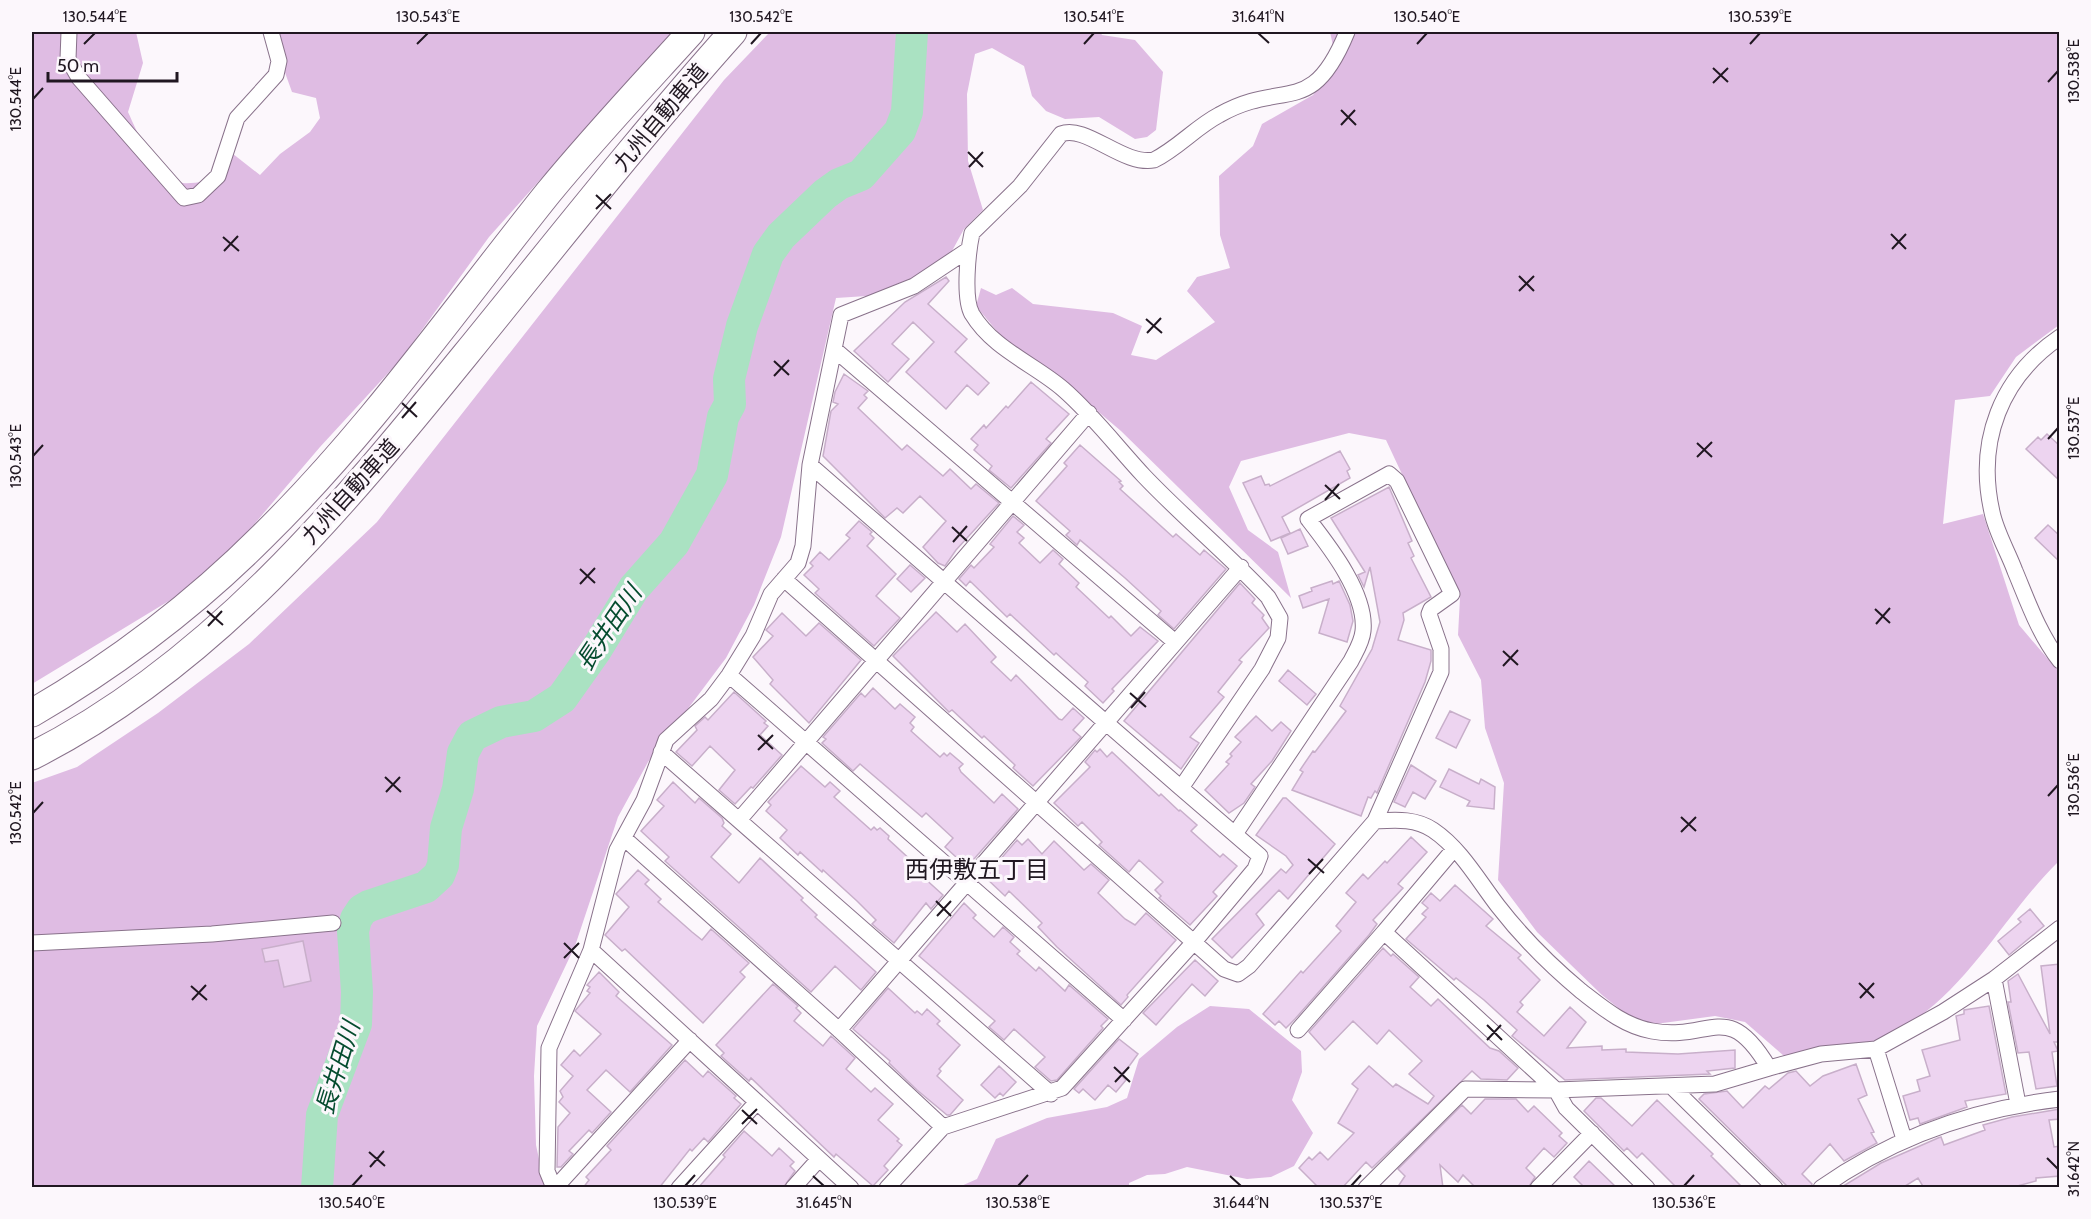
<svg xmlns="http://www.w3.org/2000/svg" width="2091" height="1219" font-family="Cabin,'Noto Sans JP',sans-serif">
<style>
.green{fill:#dfbce3}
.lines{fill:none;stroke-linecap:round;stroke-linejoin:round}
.river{stroke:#aae2c2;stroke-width:32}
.building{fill:#edd4f0;stroke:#c8afca;stroke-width:1.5}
.minor-casing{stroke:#89728b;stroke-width:17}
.motorway-casing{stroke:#89728b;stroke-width:29}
.minor{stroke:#fff;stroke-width:15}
.motorway{stroke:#fff;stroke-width:27}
.ticks{fill:none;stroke:#201721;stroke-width:2}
.labels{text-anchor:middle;stroke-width:6;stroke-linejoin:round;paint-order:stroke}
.street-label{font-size:22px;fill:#201721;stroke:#fcf7fc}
.water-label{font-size:24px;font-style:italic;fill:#054c2f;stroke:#fcf7fc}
.neighbourhood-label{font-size:24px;fill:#201721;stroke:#fcf7fc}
.neatline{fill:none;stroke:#201721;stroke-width:2}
.ticks-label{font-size:15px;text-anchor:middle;fill:#201721}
</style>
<rect width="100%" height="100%" fill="#fcf7fc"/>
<!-- green -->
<path class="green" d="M32 32H136L143 63 128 112C138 134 156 178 183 183 189 184 197 182 203 182L228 150 260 175 280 154 310 132 320 118 316 98 292 92 279 56 276 32H672L489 237 401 359 320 447 210 576 32 684Z
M770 32H1100L1102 35 1135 40 1163 72 1156 130 1147 137 1135 139 1099 117 1065 119 1046 111 1032 96 1024 66 992 48 975 54 967 94 968 161 983 210 964 229 952 251 935 265 882 295 836 298 781 537 754 605 726 658 648 762 618 817 575 946 537 1026 534 1076 536 1145 545 1187 32 1188V783L77 767 158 713 249 644 377 522 724 80Z
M1330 32H2059V325L2016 357 1990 396 1955 400 1943 524 1983 514 2019 625 2059 672V861C1998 920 1954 1019 1866 1043 1839 1049 1811 1052 1784 1056L1745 1022 1715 1016 1648 1025 1622 1011 1602 995 1537 932 1498 880 1504 783 1485 728 1481 680 1458 635 1460 598 1386 440 1349 433 1241 461 1229 487 1248 530 1278 552 1291 598 1121 431 1042 364 1005 341 976 306 981 288 996 295 1012 288 1033 304 1113 313 1142 326 1131 355 1156 360 1215 322 1187 291 1197 277 1230 268 1220 235 1219 176 1253 146 1262 124 1313 95 1337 64Z
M1210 1006 1249 1009 1301 1051 1302 1072 1292 1100 1313 1133 1294 1166 1271 1177 1247 1179 1187 1167 1165 1174 1147 1175 1129 1183V1187H959L977 1179 996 1139 1047 1118 1107 1107 1127 1098 1139 1059 1177 1027Z"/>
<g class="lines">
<!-- river -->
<path class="river" d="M317 1188 322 1115 356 1024 357 992 353 931 356 919 362 910 369 906 426 887 439 875 443 865 446 828 458 789 463 753 472 736 501 722 534 716 562 698 596 650 634 588 674 543 712 475 723 417 730 404 729 379 742 326 768 254 781 236 825 194 839 184 861 175 900 131 907 112 912 32"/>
</g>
<!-- building -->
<path class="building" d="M946 277 949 281 928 304 967 339 955 352 989 383 978 395 967 385 946 409 906 372 934 342 913 322 892 344 909 359 888 382 854 351 905 302Z
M844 374 868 391 864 395 867 398 858 408 902 450 907 445 943 476 950 469 971 489 976 484 999 503 956 550 945 566 938 563 923 547 946 521 920 496 903 513 897 508 885 518 823 456 831 411 838 404 833 402 835 392Z
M1031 382 1069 414 1046 439 1051 443 1011 488 989 470 992 466 974 450 978 445 971 439 984 425 986 428 1006 406 1008 408Z
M2047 434 2060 446V481L2026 449 2038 437 2041 440Z
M1080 445 1121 481 1119 482 1123 486 1120 489 1173 537 1176 534 1200 555 1204 550 1226 569 1174 629 1158 615 1161 611 1125 578 1080 540 1077 545 1066 535 1070 531 1036 501 1067 466 1064 463Z
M1340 451 1350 469 1347 471 1350 478 1282 517 1290 533 1271 541 1243 483 1261 476 1265 485 1269 484 1270 486Z
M1389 487 1412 541 1408 543 1414 556 1411 558 1431 597 1403 613 1404 620 1398 640 1431 650V661L1425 682 1377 793 1375 791 1371 798 1368 797 1361 816 1292 790 1303 772 1300 770 1313 751 1315 752 1346 711 1340 706 1372 649 1380 622 1370 567 1364 587 1358 575 1365 572 1331 518Z
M1013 516 1024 525 1017 532 1024 538 1019 543 1040 563 1053 550 1063 559 1059 564 1079 583 1076 587 1109 618 1111 616 1131 636 1140 627 1158 641 1112 689 1114 691 1103 703 1085 686 1088 682 1056 653 1054 655 1010 614 1007 617 970 581 966 586 959 579 971 565 974 568 994 547 990 544Z
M859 521 872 532 870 534 874 538 867 546 896 574 876 596 900 618 874 646 815 593 819 589 804 575 813 566 810 563 820 552 829 560 850 538 846 535Z
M2048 525 2060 536V562L2035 538Z
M1300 529 1308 546 1288 554 1281 538Z
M910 565 925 578 911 592 897 579Z
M1332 581 1333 584 1339 581 1350 605 1353 621 1347 642 1319 633 1329 599 1303 608 1299 596 1312 591 1311 588Z
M1240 583 1255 599 1252 603 1264 615 1262 618 1269 628 1239 660 1242 662 1218 692 1224 697 1190 737 1199 743 1181 769 1124 721Z
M936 612 957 632 965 624 996 657 991 662 1011 681 1016 675 1059 719 1062 720 1073 708 1084 718 1073 730 1081 737 1033 786 1013 768 1015 765 984 736 982 738 952 710 949 712 893 656Z
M782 613 806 636 819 623 861 660 809 723 770 684 773 680 753 657 773 636 766 630Z
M1288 670 1316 694 1307 705 1279 681Z
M873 688 895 709 900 704 915 717 910 723 914 727 911 731 940 757 944 753 947 756 950 753 963 764 959 768 961 772 994 803 1002 794 1018 809 967 867 945 847 953 838 926 813 922 817 860 764 853 771 822 743 826 739 823 737 861 693 865 697Z
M734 692 766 721 764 723 768 726 760 735 782 755 753 788 751 787 735 804 719 790 735 770 710 746 692 766 676 752 697 730 695 726 705 717 708 720Z
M1450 711 1470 720 1456 748 1436 738Z
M1256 716 1272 731 1281 722 1291 731 1272 761 1251 784 1255 787 1244 803 1229 813 1205 790 1229 764 1226 762 1232 756 1230 754 1241 742 1235 737Z
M1100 749 1107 757 1112 752 1159 796 1161 794 1179 811 1180 810 1197 825 1191 831 1220 857 1223 854 1237 866 1213 892 1217 896 1190 925 1159 898 1161 896 1155 890 1163 882 1139 860 1129 872 1099 845 1102 842 1082 822 1078 826 1054 803 1090 767 1085 762 1095 750 1097 752Z
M1411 765 1436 781 1425 799 1413 792 1405 807 1394 802Z
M801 766 825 787 830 782 840 791 834 797 871 830 874 827 877 830 880 828 889 836 888 839 914 863 911 866 943 895 931 909 926 903 894 943 872 924 876 920 857 901 823 870 822 872 800 852 798 855 780 838 787 830 766 811 771 805 768 802Z
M1449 769 1479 784 1481 779 1495 787 1494 809 1467 806 1470 801 1440 787Z
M673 782 695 803 699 798 722 818 724 823 722 826 731 834 711 857 739 883 760 858 803 898 801 900 817 915 815 917 876 972 861 990 835 966 811 992 665 861 669 857 641 831 664 806 657 800Z
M1283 798H1286L1335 844 1288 899 1279 890 1256 914 1264 925 1232 958 1212 939 1281 869 1286 873 1293 865 1286 856 1256 835Z
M1411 837 1427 852 1398 884 1403 888 1373 920 1377 924 1369 935 1295 1019 1286 1028 1279 1021 1275 1025 1263 1014 1301 971 1303 973 1341 931 1336 926 1356 902 1346 893 1363 874 1368 879 1385 861 1387 863Z
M1028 839 1042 854 1054 841 1084 870 1091 864 1109 880 1098 893 1125 919 1135 925 1146 913 1176 940 1127 995 1128 997 1121 1005 1057 947 1038 927 1042 923 1009 891 1005 896 985 877 1017 840 1022 845Z
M638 870 649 880 645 884 661 899 658 902 692 932 702 940 711 929 749 963 740 972 745 977 703 1023 625 949 622 951 605 935 629 907 616 894Z
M1455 885 1493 919 1486 926 1521 955 1518 958 1540 980 1520 1002 1523 1005 1517 1012 1544 1036 1570 1007 1586 1022 1567 1048 1602 1046V1050L1626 1049V1052L1678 1054 1735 1050V1068L1707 1071 1710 1074 1565 1080 1512 1036 1517 1030 1484 1000 1456 978 1454 980 1406 939 1426 917 1422 914 1428 908 1422 903 1431 893 1440 901Z
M964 903 976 915 973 918 994 937 1003 927 1014 937 1010 942 1020 951 1017 954 1036 971 1039 967 1065 991 1069 985 1108 1019 1101 1026 1103 1028 1057 1080 1051 1081 1035 1067 1045 1057 1014 1029 1004 1040 989 1027 995 1021 919 956Z
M2030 909 2044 926 2009 955 1998 941 2021 922 2018 919Z
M303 941 311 981 284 987 278 960 265 962 262 949Z
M1383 948 1391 956 1393 954 1419 977 1410 987 1431 1006 1438 999 1490 1048 1499 1051 1518 1068 1507 1080 1481 1079 1472 1071 1372 1168 1366 1162 1342 1188H1319L1299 1168 1309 1157 1312 1160 1320 1152 1328 1160 1354 1133 1338 1123 1358 1089 1352 1084 1369 1066 1393 1087 1396 1084 1428 1104 1434 1096 1409 1074 1422 1061 1389 1030 1377 1044 1353 1021 1325 1050 1309 1032Z
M1195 960 1218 981 1205 996 1192 984 1156 1025 1143 1013Z
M2060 964V1042H2054L2058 1051 2052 1052 2057 1086 2036 1089 2029 1052 2018 1053 2008 1002H2011L2008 981 2018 974 2050 1034 2041 966Z
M599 972 619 992 616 996 672 1045 630 1092 606 1070 587 1090 611 1112 592 1133 589 1130 569 1151 573 1154 561 1167H557L558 1127 570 1113 559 1102 563 1097 560 1091 573 1076 561 1065 574 1050 580 1056 601 1034 575 1011 590 993 587 991 590 987 587 985Z
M773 984 798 1006 796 1008 801 1013 794 1021 823 1046 831 1036 855 1058 846 1069 871 1092 875 1088 893 1104 878 1120 899 1139 897 1141 902 1145 884 1166 888 1170 873 1186 836 1154 834 1157 751 1078 749 1081 721 1056 724 1053 716 1045Z
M888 988 915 1013 917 1011 922 1015 927 1009 940 1021 937 1024 960 1045 939 1069 941 1071 937 1076 963 1100 950 1115H947L917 1090 889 1063 890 1061 853 1029Z
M1989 1006 2006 1094 1965 1101 1967 1107 1920 1124 1918 1118 1910 1120 1903 1096 1920 1091 1917 1080 1930 1076 1922 1050 1960 1040 1956 1016 1964 1014V1010Z
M1119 1039 1138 1054 1122 1076 1126 1080 1116 1092 1108 1085 1095 1100 1083 1089 1079 1093 1074 1089Z
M685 1060 703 1077 708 1071 736 1096 734 1098 741 1104 708 1142 704 1138 692 1151 690 1149 659 1188H583L589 1180 586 1177 611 1150 607 1146Z
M1856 1064 1867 1095 1858 1099 1874 1132 1871 1133 1877 1143 1844 1161 1830 1144 1802 1174 1812 1184 1811 1188H1789L1699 1099 1704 1094 1727 1091 1743 1108 1765 1086 1769 1089 1788 1073 1796 1071 1810 1086 1823 1076Z
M999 1066 1016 1082 1003 1096 1000 1093 995 1098 981 1085Z
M1596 1098H1601L1632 1126 1657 1100 1713 1154 1711 1156 1743 1188H1677L1642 1153 1637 1158 1627 1148 1624 1151 1584 1111Z
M1485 1099H1516L1528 1112 1534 1106 1562 1133 1559 1136 1567 1143 1554 1157 1544 1148 1526 1168 1535 1177 1528 1188H1476L1463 1175 1458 1182 1440 1165 1443 1188H1397L1405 1176 1398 1169 1462 1105 1471 1114Z
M2060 1109V1119L2049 1120 2054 1147 2060 1146V1176L2036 1178V1181L2010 1188H1924L1918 1178 1902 1188H1840L1881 1163 1938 1138 1941 1137 1944 1145 1985 1130 1983 1125 2012 1117Z
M744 1131 772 1156 779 1148 794 1162 790 1166 795 1171 783 1188H698L725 1157 723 1155Z
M1589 1161 1617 1188H1585L1574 1177Z"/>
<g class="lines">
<!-- minor casing -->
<g class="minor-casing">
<path id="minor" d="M69 32 68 59 79 78 184 198 198 195 218 176 237 118 276 75 279 61 271 32
M2060 337C2001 377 1976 441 1992 512 1996 532 2008 552 2015 571 2028 602 2039 634 2060 661
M834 349 1175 642
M810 465 1181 788
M784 579 1224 969 1238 974 1249 966 1375 821 1441 672V649L1429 614 1431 609 1452 594 1397 481 1389 474 1308 519C1329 546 1367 594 1363 631 1362 642 1356 651 1351 661L1235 834
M729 675 1124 1020
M661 752 1051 1094
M739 820 1089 413
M1375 821C1395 820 1415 818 1433 830 1461 849 1478 880 1498 906 1522 937 1551 966 1581 991 1603 1008 1624 1026 1652 1031 1711 1042 1727 997 1769 1068L1821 1054 1876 1049 1943 1012 1994 979 2060 928
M625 839 839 1030 943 1127
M1454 849 1384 932 1556 1090 1566 1108 1647 1188
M32 943 212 934 333 923
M591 950 851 1188
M1994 979 2018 1104
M839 1030 1241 567
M1298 1030 1384 932
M1876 1049 1904 1139
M1672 1087 1775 1188
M554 1188 547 1171 549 1048 591 950 617 850 644 800 666 740 711 699 729 675 753 636 771 594 798 563 803 546 810 465 841 315 914 286 968 250
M555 1188 690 1040
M679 1188 757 1102
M793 1188 819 1159
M887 1188 943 1127 1062 1088 1194 942 1255 869 1260 856 1181 788 1262 669 1278 638 1280 618 1268 597C1229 555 1184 518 1144 476 1117 447 1093 415 1063 389 1034 364 993 349 972 314 963 298 968 251 972 233L1020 186 1061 134C1086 124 1123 166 1154 160 1178 148 1196 127 1219 115 1284 78 1311 120 1347 32
M1366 1188 1465 1089 1556 1090 1715 1084 1769 1068
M1538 1188 1592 1133
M1821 1188C1892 1138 1974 1109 2060 1099"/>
</g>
<!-- motorway casing -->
<g class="motorway-casing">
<path id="motorway" d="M32 713C116 664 194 605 263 536 369 432 455 309 548 193 593 138 643 85 691 32
M32 756C212 665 341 508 466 354 554 246 640 136 733 32"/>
</g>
<!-- minor -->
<use href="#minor" class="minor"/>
<!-- motorway -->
<use href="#motorway" class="motorway"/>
</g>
<!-- ticks -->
<path class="ticks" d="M1258 33 1269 43M84 44 95 33M417 44 428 33M751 44 761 33M1084 44 1094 33M1417 44 1427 33M1750 44 1760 33M1713 68 1728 82M2048 82 2058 71M1713 83 1728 68M33 99 43 88M1341 110 1356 125M1341 125 1355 110M968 152 983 167M969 167 983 152M596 195 611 209M596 209 611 194M1891 234 1906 249M223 237 239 251M1892 249 1906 234M224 251 238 236M1519 276 1534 291M1519 291 1534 276M1146 319 1162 333M1147 333 1161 318M774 361 789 375M774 376 789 360M402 403 417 417M402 418 416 402M2048 439 2058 428M1697 443 1712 457M33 456 43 445M1697 457 1712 442M1325 485 1340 499M1325 500 1339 484M952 527 967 541M953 542 967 526M580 569 595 583M580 584 595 568M1875 609 1890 623M207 611 223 625M1876 624 1890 608M208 626 222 611M1503 651 1518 665M1503 666 1518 650M1130 693 1146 707M1131 708 1145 692M758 735 773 749M758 750 773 735M385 777 401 792M386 792 400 777M2048 796 2058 785M33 813 43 802M1681 817 1696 831M1681 832 1696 817M1308 859 1324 873M1309 874 1323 859M936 901 951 916M937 916 951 901M564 943 579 958M564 958 579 943M1859 983 1874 998M191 986 207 1000M1860 998 1874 983M192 1000 206 985M1487 1025 1502 1040M1487 1040 1501 1025M1114 1067 1130 1082M1115 1082 1129 1067M742 1110 757 1124M742 1124 757 1109M369 1152 385 1166M2047 1158 2058 1169M370 1167 384 1151M813 1176 824 1186M1230 1176 1241 1186M352 1186 362 1175M685 1186 695 1175M1018 1186 1028 1175M1351 1186 1361 1175M1684 1186 1694 1175"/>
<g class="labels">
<!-- street labels -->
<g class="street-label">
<text transform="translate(660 117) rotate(-50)" y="8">九州自動車道</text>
<text transform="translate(350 491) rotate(-48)" y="8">九州自動車道</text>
</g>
<!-- water labels -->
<g class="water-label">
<text transform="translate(609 628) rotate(-56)" y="8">長井田川</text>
<text transform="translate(338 1068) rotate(-73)" y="8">長井田川</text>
</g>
<!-- neighbourhood labels -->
<g class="neighbourhood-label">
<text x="977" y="878">西伊敷五丁目</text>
</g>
</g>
<!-- border -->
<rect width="2091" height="1219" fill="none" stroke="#fcf7fc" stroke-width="66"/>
<!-- scale -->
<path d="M48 72v9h129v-9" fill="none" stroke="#201721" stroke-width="3"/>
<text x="57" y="72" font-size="18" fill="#201721" stroke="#fcf7fc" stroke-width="4.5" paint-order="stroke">50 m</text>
<rect x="33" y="33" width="2025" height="1153" class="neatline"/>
<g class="ticks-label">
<text x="95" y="22">130.544°E</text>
<text x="428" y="22">130.543°E</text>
<text x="761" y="22">130.542°E</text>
<text x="1094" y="22">130.541°E</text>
<text x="1258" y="22">31.641°N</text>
<text x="1427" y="22">130.540°E</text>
<text x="1760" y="22">130.539°E</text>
<text transform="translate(2074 71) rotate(-90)" y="5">130.538°E</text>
<text transform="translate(16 99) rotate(-90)" y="5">130.544°E</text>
<text transform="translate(2074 428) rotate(-90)" y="5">130.537°E</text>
<text transform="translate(16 456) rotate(-90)" y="5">130.543°E</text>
<text transform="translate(2074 785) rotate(-90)" y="5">130.536°E</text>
<text transform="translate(16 813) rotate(-90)" y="5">130.542°E</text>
<text transform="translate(2074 1169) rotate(-90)" y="5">31.642°N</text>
<text x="352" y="1208">130.540°E</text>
<text x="685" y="1208">130.539°E</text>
<text x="824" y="1208">31.645°N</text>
<text x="1018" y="1208">130.538°E</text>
<text x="1241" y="1208">31.644°N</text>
<text x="1351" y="1208">130.537°E</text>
<text x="1684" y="1208">130.536°E</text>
</g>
</svg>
